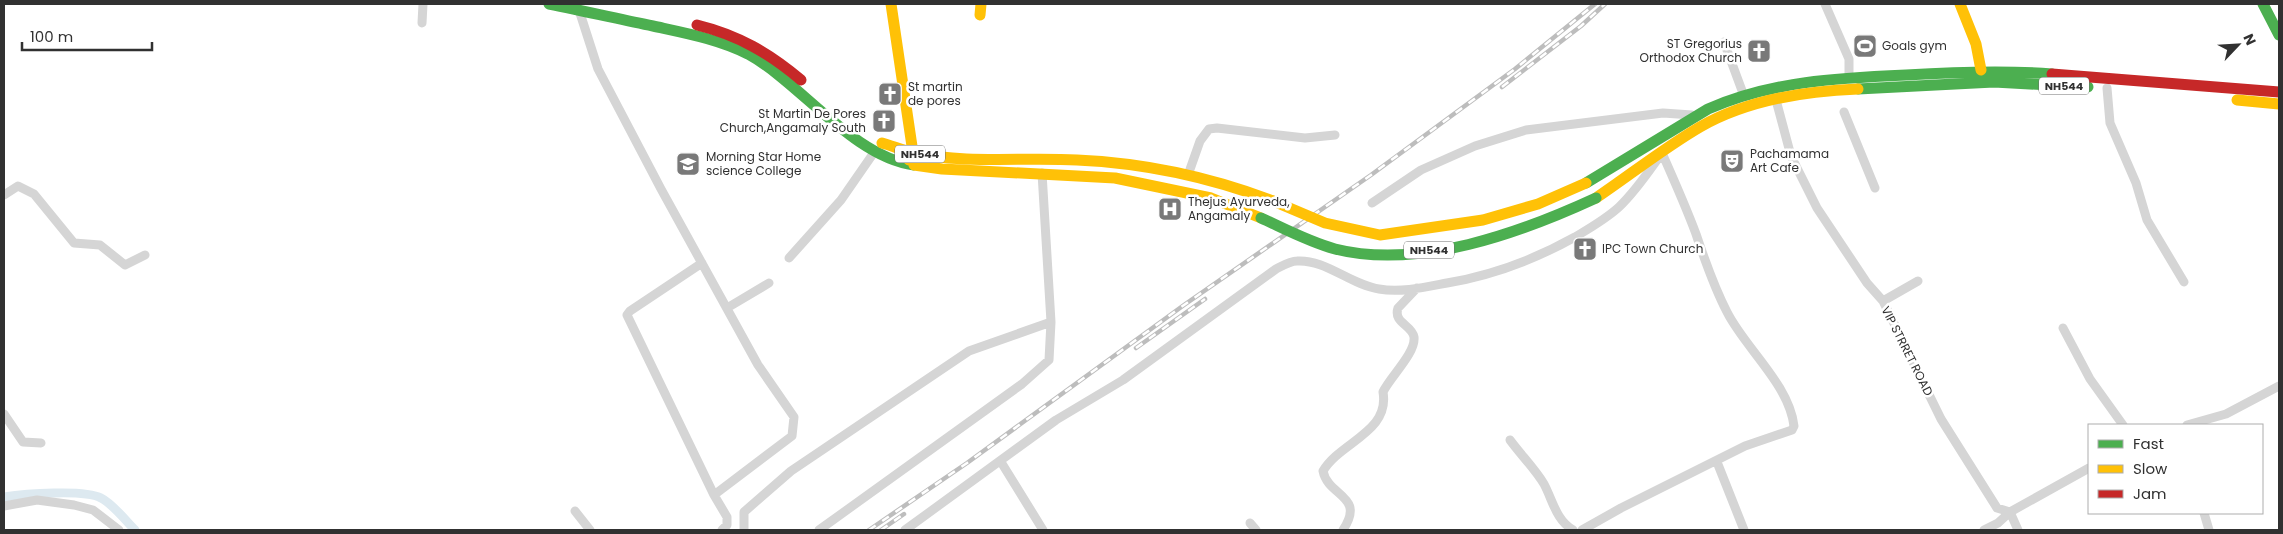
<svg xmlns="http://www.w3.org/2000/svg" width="2283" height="534" font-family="Poppins,sans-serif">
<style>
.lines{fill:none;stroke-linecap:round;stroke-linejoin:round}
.canal{stroke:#dde9f0;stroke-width:9}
.street{stroke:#d5d5d5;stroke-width:9}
.fast{stroke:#4caf50;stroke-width:11}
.slow{stroke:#ffc107;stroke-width:11}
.jam{stroke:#c62828;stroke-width:11}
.rail-casing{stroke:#bdbdbd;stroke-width:4.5}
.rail{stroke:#fff;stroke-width:2.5;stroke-dasharray:8;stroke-linecap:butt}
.fast-bridge{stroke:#4caf50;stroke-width:11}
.slow-bridge{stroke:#ffc107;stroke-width:11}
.labels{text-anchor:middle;stroke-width:5;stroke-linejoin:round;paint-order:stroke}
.shield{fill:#fff;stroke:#6f6f6f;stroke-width:1}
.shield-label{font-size:11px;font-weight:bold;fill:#313131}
.poi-label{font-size:12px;fill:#313131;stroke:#fff;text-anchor:start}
.street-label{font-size:12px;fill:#313131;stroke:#fff}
</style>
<rect width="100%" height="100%" fill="#fff"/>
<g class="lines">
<!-- canal -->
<path class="canal" d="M4 497C24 494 84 489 101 498 113 504 125 520 135 530"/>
<!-- street -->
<path class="street" d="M1825 4 1849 59V77
M579 10 598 69 661 189 758 365 794 417 792 436 714 495
M422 23 423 4
M1724 42 1744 96
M2107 88 2110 123 2136 183 2147 220 2184 282
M1776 100 1791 156 1817 208 1867 283 1883 301 1941 419 1997 508 2010 512 2089 468
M1844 112 1875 188
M1188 175 1200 141 1209 129 1217 128 1305 138 1335 135
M4 195 18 186 34 194 74 243 100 245 125 265 145 255
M1372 203 1421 170 1475 146 1526 130 1663 113 1692 115
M789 258 841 200 875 151
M702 263 630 311 627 315 714 495 727 517V525L722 530
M1883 301 1918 281
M727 308 769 283
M2063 328 2090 379 2123 425
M4 414 23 442 41 443
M2187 425 2226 414 2279 386
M1510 440C1521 455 1535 469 1544 484 1553 501 1556 520 1573 530
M1001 462 1043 530
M1717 462 1744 530
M4 506 37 500 74 505 93 510 119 530
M575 511 590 530
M2204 513 2209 530
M1250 523 1256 530
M744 530V512L791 471 969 351 1051 322
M819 530 1022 384 1049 360 1051 322 1042 173
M905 530 1056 420 1123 380 1276 269C1282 266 1290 261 1297 261 1325 259 1351 285 1379 289 1401 293 1426 287 1447 283 1494 275 1534 260 1575 237 1590 228 1606 219 1619 207 1636 191 1649 171 1662 153 1674 180 1686 207 1696 234 1705 261 1714 287 1727 312 1745 348 1789 384 1794 426L1792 430 1745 446 1621 508 1582 530
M1343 530C1366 495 1328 497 1323 471 1340 442 1390 432 1383 392 1390 377 1416 353 1414 337 1412 325 1393 323 1398 308L1417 288
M1984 530 1998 523 2010 512 2018 530"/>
<!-- fast -->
<path class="fast" d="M549 4C584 11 619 19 653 26 685 33 718 39 748 54 801 83 853 157 914 165
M2263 4 2279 35
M1858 89 1994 82 2088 87
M1586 183 1708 109C1772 81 1838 78 1906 75 1955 72 2003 70 2052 74"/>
<!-- slow -->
<path class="slow" d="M891 4 913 153 909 160
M1960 4 1976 44 1981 70
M980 15 981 4
M2237 100 2279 104
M882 143C893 146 904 151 915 153 967 164 1024 157 1077 160 1144 163 1210 177 1273 201
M914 165 942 169 1115 178 1211 198 1261 218
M1596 198C1630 175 1664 148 1700 127 1747 100 1805 91 1858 89"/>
<!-- jam -->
<path class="jam" d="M697 25C738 35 769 53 801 80
M2052 74 2279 92"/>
<!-- rail casing -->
<g class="rail-casing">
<path id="rail" d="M1502 87 1581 26 1605 4
M1136 348 1205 299
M869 530 967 463 1184 305 1371 175 1515 69 1595 4
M881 530 904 514"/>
</g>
<!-- rail -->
<use href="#rail" class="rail"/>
<!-- fast-bridge -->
<path class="fast-bridge" d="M1261 218C1285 229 1309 242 1335 249 1419 270 1520 233 1596 198"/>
<!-- slow-bridge -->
<path class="slow-bridge" d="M1273 201 1325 223 1380 235 1483 220 1538 204 1586 183"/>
</g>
<!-- icons -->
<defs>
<g id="stadium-square" transform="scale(1.25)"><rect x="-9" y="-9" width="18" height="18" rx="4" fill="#797979" stroke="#fff"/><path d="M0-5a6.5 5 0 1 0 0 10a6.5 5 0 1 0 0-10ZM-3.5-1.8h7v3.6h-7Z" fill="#fff"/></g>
<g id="church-square" transform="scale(1.25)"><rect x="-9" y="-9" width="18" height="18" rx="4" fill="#797979" stroke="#fff"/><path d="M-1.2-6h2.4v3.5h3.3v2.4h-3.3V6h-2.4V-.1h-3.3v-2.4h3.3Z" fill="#fff"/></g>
<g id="theatre-square" transform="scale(1.25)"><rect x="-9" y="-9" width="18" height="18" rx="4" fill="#797979" stroke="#fff"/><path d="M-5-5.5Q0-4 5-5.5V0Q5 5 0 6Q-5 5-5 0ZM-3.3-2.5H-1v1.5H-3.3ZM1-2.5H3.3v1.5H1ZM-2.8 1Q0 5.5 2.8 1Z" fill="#fff"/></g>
<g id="university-square" transform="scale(1.25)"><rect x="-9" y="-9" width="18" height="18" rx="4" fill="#797979" stroke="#fff"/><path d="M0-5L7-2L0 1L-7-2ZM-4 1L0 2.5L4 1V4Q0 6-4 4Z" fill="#fff"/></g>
<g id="hospital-square" transform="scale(1.25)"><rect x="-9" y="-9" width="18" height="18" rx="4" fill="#797979" stroke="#fff"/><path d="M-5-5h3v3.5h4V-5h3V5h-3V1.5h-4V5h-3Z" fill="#fff"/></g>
</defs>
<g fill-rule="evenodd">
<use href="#stadium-square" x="1865" y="46"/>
<use href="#church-square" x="1759" y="51"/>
<use href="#church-square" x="890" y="94"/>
<use href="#church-square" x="884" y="121"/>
<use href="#theatre-square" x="1732" y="161"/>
<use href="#university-square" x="688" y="164"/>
<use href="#hospital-square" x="1170" y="209"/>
<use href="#church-square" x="1585" y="249"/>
</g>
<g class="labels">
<!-- shield labels -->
<g class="shield">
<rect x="2039" y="77.5" width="50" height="17" rx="4"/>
<rect x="895" y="145.5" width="50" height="17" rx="4"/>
<rect x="1404" y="241.5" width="50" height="17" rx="4"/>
</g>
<g class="shield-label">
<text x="2064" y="90">NH544</text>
<text x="920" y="158">NH544</text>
<text x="1429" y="254">NH544</text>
</g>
<!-- poi labels -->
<g class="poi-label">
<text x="1742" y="48" text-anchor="end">ST Gregorius<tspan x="1742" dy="14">Orthodox Church</tspan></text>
<text x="1882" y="50">Goals gym</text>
<text x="908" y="91">St martin<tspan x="908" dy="14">de pores</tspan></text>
<text x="866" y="118" text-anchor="end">St Martin De Pores<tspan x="866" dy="14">Church,Angamaly South</tspan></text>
<text x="1750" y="158">Pachamama<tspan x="1750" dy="14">Art Cafe</tspan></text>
<text x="706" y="161">Morning Star Home<tspan x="706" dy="14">science College</tspan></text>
<text x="1188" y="206">Thejus Ayurveda,<tspan x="1188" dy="14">Angamaly</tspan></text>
<text x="1602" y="253">IPC Town Church</text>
</g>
<!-- street labels -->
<g class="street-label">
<text transform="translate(1907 351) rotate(63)" y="4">VIP STRRET ROAD</text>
</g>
</g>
<!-- border -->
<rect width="2283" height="534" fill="none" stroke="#313131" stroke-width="10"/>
<!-- legend -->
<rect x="2088" y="424" width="175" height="90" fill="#ffffff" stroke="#adadad"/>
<rect x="2098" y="440" width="25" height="8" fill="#4caf50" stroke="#adadad"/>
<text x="2133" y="449" font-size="15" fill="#313131">Fast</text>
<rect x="2098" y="465" width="25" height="8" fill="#ffc107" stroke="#adadad"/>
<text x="2133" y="474" font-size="15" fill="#313131">Slow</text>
<rect x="2098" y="490" width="25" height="8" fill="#c62828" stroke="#adadad"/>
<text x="2133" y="499" font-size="15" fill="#313131">Jam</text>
<!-- north arrow -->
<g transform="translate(2238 45) rotate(65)" stroke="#ffffff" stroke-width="4" paint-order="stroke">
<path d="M0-4L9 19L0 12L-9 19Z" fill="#313131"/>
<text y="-8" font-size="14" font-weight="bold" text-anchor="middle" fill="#313131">N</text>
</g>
<!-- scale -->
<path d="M22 42v8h130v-8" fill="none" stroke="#313131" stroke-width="2.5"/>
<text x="30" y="42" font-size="15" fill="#313131" stroke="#ffffff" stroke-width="4" paint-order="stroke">100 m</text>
</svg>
